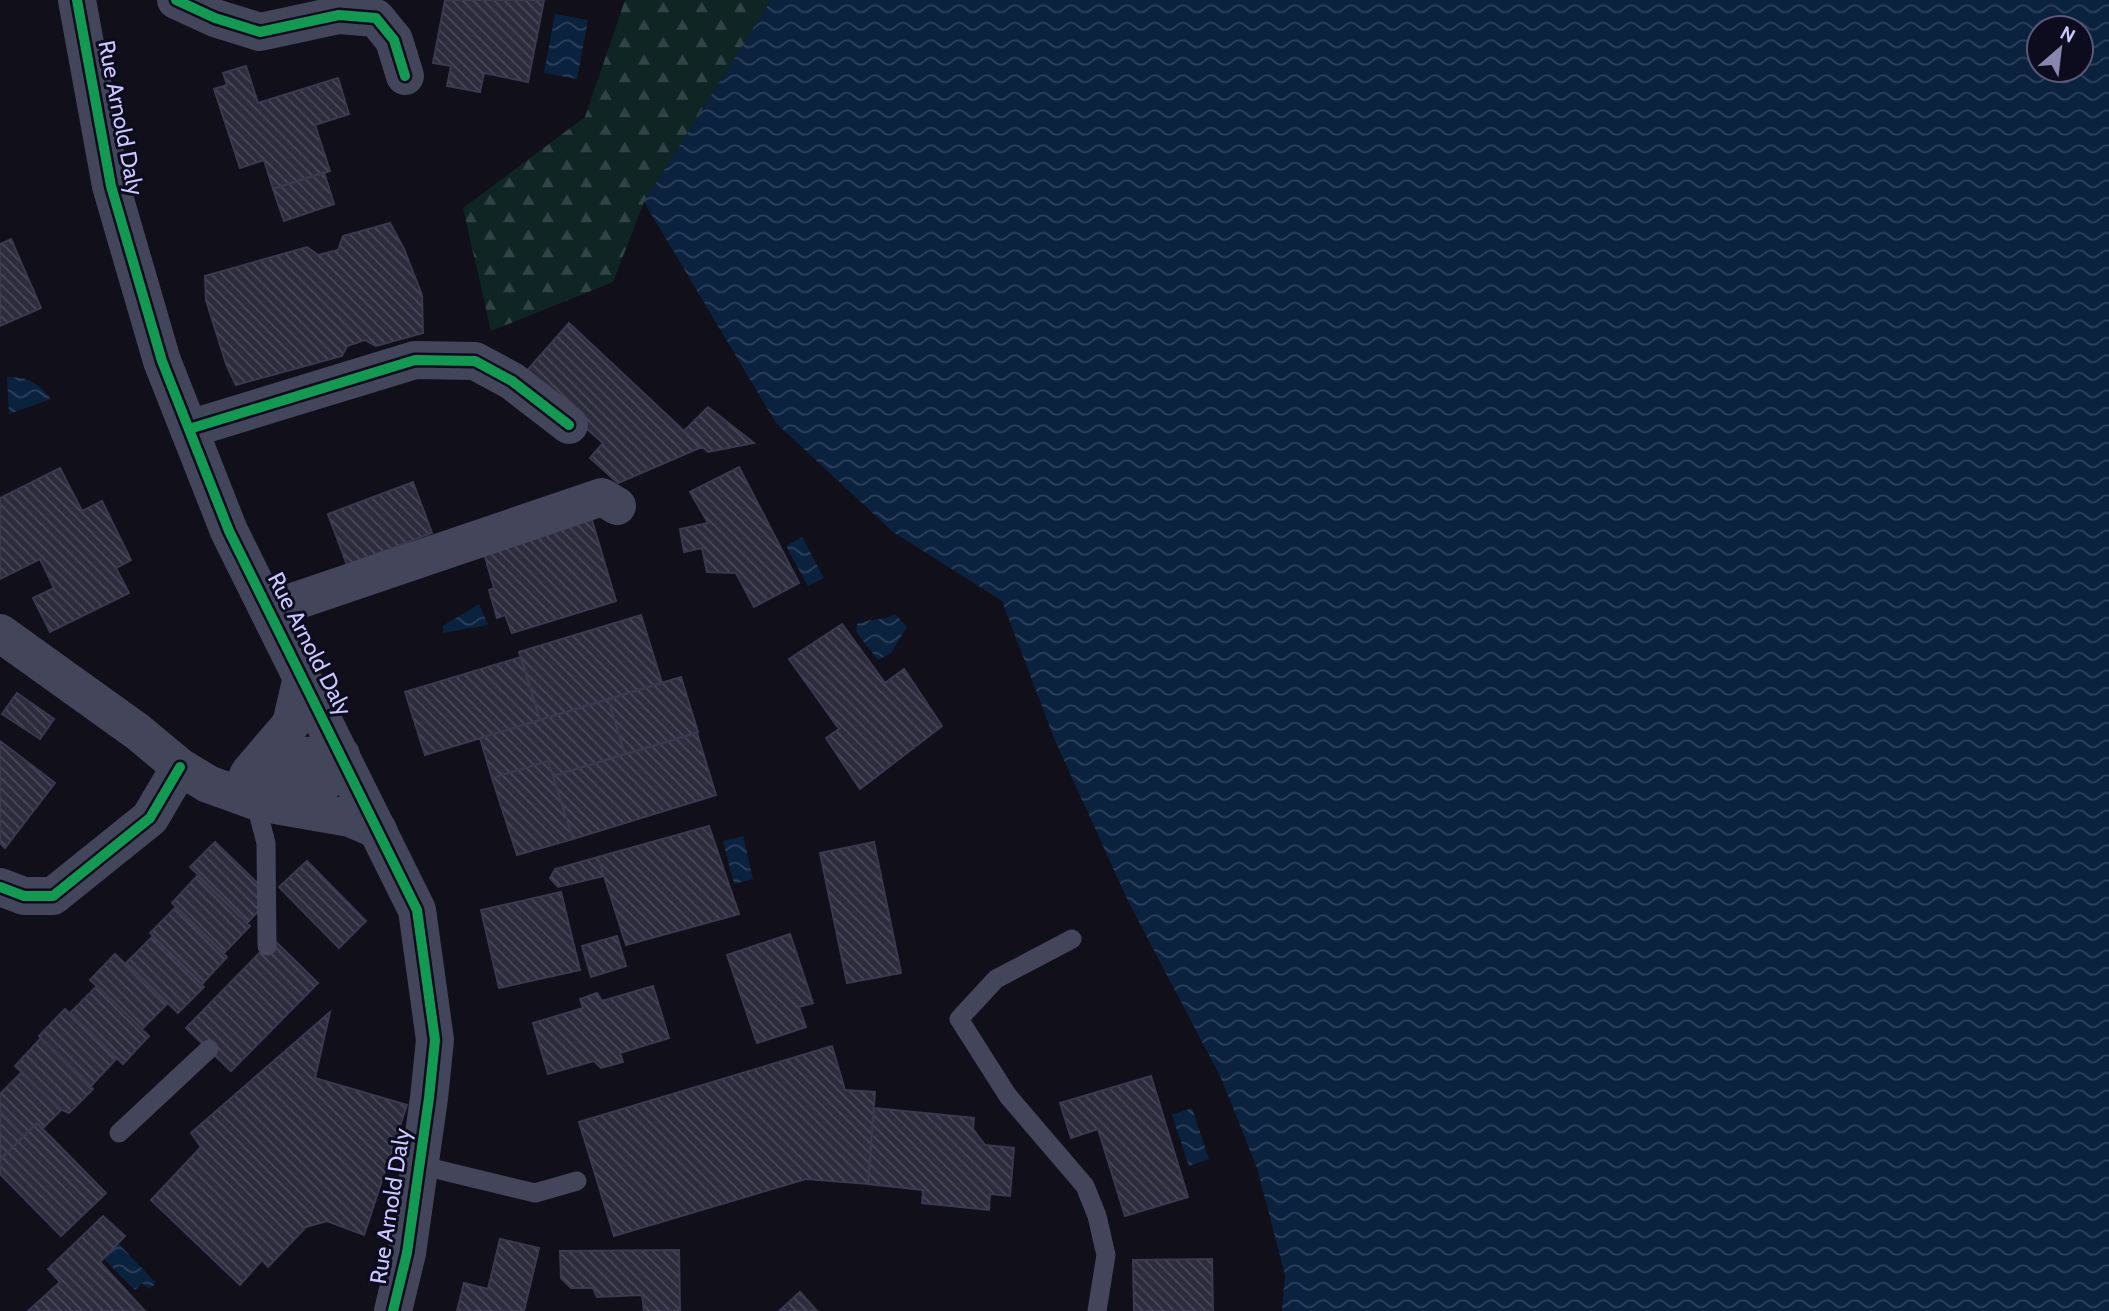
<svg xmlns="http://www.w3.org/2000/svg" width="2109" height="1311" font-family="Cabin,sans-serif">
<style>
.forest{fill:url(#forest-firs)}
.water{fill:url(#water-waves);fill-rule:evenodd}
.building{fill:url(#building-back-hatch);stroke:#3b394f;stroke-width:2}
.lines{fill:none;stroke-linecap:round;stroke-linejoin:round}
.service{stroke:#43455b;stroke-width:19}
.minor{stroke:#43455b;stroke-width:38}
.tertiary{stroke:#43455b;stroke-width:38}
.cycleway-casing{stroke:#0d0b1e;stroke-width:15}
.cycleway{stroke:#139951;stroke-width:10}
.labels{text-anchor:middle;stroke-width:6;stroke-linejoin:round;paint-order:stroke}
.street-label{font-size:23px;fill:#cac8ff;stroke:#0d0b1e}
</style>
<defs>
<pattern id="forest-firs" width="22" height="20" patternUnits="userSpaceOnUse" patternTransform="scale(1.75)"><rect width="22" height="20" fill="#0e2524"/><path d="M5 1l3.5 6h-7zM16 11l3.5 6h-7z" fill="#304345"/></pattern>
<pattern id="water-waves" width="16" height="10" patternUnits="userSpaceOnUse" patternTransform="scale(1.75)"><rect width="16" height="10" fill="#0b223f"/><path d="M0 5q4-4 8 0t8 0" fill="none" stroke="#2d415c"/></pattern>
<pattern id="building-back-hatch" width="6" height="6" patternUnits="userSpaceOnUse" patternTransform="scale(1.75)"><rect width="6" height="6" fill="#2d2c3d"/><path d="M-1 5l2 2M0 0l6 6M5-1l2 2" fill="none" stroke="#4a495a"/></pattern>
</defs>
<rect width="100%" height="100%" fill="#100f1a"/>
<!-- forest -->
<path class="forest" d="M625 0H771L644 202 613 282 491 331 463 208 585 117Z"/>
<!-- water -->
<path class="water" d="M771 0H2109V1311H1282L1285 1275 1257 1168 1221 1078 1128 901 1054 738 1002 601 893 532 776 423 644 202ZM2039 28H2081V70H2039Z
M555 14 588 20 577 79 544 73Z
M7 377C30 378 36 381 51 399L9 414Z
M802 537 824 578 808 586 786 546Z
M479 604 488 625 443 633V626Z
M895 614 907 627 891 653 878 660 856 632 857 624C870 618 883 621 895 614Z
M743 836 753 879 734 884 723 841Z
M1192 1108 1209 1159 1189 1166 1172 1115Z
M118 1243 156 1283 149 1289 142 1283 135 1290 103 1258Z"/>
<!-- building -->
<path class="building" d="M445 0H544L528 82 484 73 480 92 447 86 451 66 433 63Z
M246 66 258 103 338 78 349 114 315 125 330 171 273 189 264 160 240 168 214 89 227 85 223 73Z
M324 172 334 204 284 221 273 189Z
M390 223 404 249 422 295 423 333 376 346 365 340 347 346 342 356 236 385 226 364 206 300 205 276 307 247 318 255 338 250 343 236Z
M11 239 41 308 0 326V244Z
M569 323 684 431 702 447 618 483 590 458 603 443 524 374Z
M708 407 754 443 708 452 684 431Z
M739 467 799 583 754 607 736 573 707 572 702 548 684 552 680 529 708 523 690 492Z
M60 468 82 511 102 501 131 560 116 568 129 593 50 632 33 598 54 588 40 559 0 579V498Z
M413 482 432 533 347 565 328 514Z
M591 517 616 601 512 633 505 615 497 618 489 590 494 588 483 550Z
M641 615 662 683 540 720 519 652Z
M842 624 885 683 904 669 942 726 860 789 826 738 839 729 789 659Z
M521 657 540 720 425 755 405 692Z
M681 677 698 732 625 754 608 699Z
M17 693 54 719 40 739 2 714Z
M608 699 625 754 553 776 548 761 492 778 480 738Z
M697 733 716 795 573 839 553 776Z
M0 741 55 783 5 848 0 843Z
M548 761 573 839 517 855 492 778Z
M709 826 739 914 626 945 598 857Z
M215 842 272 897 247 923 190 867Z
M874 842 901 973 847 983 820 853Z
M598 857 604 876 558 887 550 878 555 869Z
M307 861 366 921 339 948 279 887Z
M197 876 250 926 224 953 172 903Z
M561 892 580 970 499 988 481 910Z
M175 908 227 957 202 984 150 933Z
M790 934 813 1003 799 1007 806 1027 757 1043 727 955Z
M617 936 626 966 591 977 582 946Z
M152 937 204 987 178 1013 126 963Z
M273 939 318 983 231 1071 186 1028Z
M115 954 167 1004 142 1029 90 980Z
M97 986 149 1036 123 1064 70 1013Z
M653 986 669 1038 620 1053 623 1062 601 1068 594 1061 548 1074 533 1023 583 1008 580 999 597 993 602 1001Z
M65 1009 117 1058 91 1086 39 1036Z
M330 1012 315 1078 407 1105 364 1235 327 1221 306 1227 268 1267 262 1260 240 1285 151 1200 201 1147 191 1133Z
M41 1038 93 1089 69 1113 62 1110 15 1066Z
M832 1046 845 1090 875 1092 868 1184 806 1179 614 1236 579 1122Z
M21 1073 61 1110 42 1129 37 1123 24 1136 0 1111V1094Z
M1151 1076 1188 1197 1125 1216 1098 1129 1071 1138 1060 1103Z
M874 1108 974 1118 973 1129 985 1145 1014 1148 1010 1196 990 1194 989 1210 922 1203 923 1190 868 1184Z
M0 1111 24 1136 0 1160Z
M37 1123 106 1193 61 1236 0 1174V1160Z
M103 1216 125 1236 100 1262 145 1311H28L60 1282 48 1269Z
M500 1239 539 1248 524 1311H457L464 1283 488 1289Z
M679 1250 680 1311H644L642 1295 597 1297 593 1288H571L561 1278 560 1251Z
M1212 1259 1213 1311H1134L1133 1260Z
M800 1292 817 1311H779Z"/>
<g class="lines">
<!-- service -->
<path class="service" d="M255 801 266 843 267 946
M1072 939 996 979 959 1019 1008 1096 1085 1186 1097 1216 1106 1255 1097 1311
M119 1133 209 1049
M419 1165 535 1193 577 1181"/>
<!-- minor -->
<path class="minor" d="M176 0 215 18 260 32 339 15 376 18 394 40 405 76
M189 429 415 360 475 361 512 381 569 425
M269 610 602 497 617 506
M0 633 138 732 180 767 208 784 255 801 331 778 341 755 298 756 248 775
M250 772 291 724 302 677
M264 803 350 818 378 830
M0 887 24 896H53L150 818 180 767"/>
<!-- tertiary -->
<path class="tertiary" d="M77 0 111 186 162 361 229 531 417 910 435 1040 429 1098 407 1253 393 1311"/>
<!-- cycleway casing -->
<g class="cycleway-casing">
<path id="cycleway" d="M77 0 111 186 162 361 229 531 417 910 435 1040 429 1098 407 1253 393 1311
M176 0 215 18 260 32 339 15 376 18 394 40 405 76
M189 429 415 360 475 361 512 381 569 425
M0 887 24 896H53L150 818 180 767"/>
</g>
<!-- cycleway -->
<use href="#cycleway" class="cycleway"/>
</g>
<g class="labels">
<!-- street labels -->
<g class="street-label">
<text transform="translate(121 118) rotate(79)" y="8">Rue Arnold Daly</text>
<text transform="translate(310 644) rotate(63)" y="8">Rue Arnold Daly</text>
<text transform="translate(390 1206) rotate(-81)" y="8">Rue Arnold Daly</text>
</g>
</g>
<!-- north arrow -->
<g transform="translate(2060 49) rotate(28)"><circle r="33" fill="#0d0b1e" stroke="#595778" stroke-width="2"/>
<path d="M0-5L12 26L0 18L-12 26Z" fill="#8987af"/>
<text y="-10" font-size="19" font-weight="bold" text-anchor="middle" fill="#cac8ff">N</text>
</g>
</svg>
